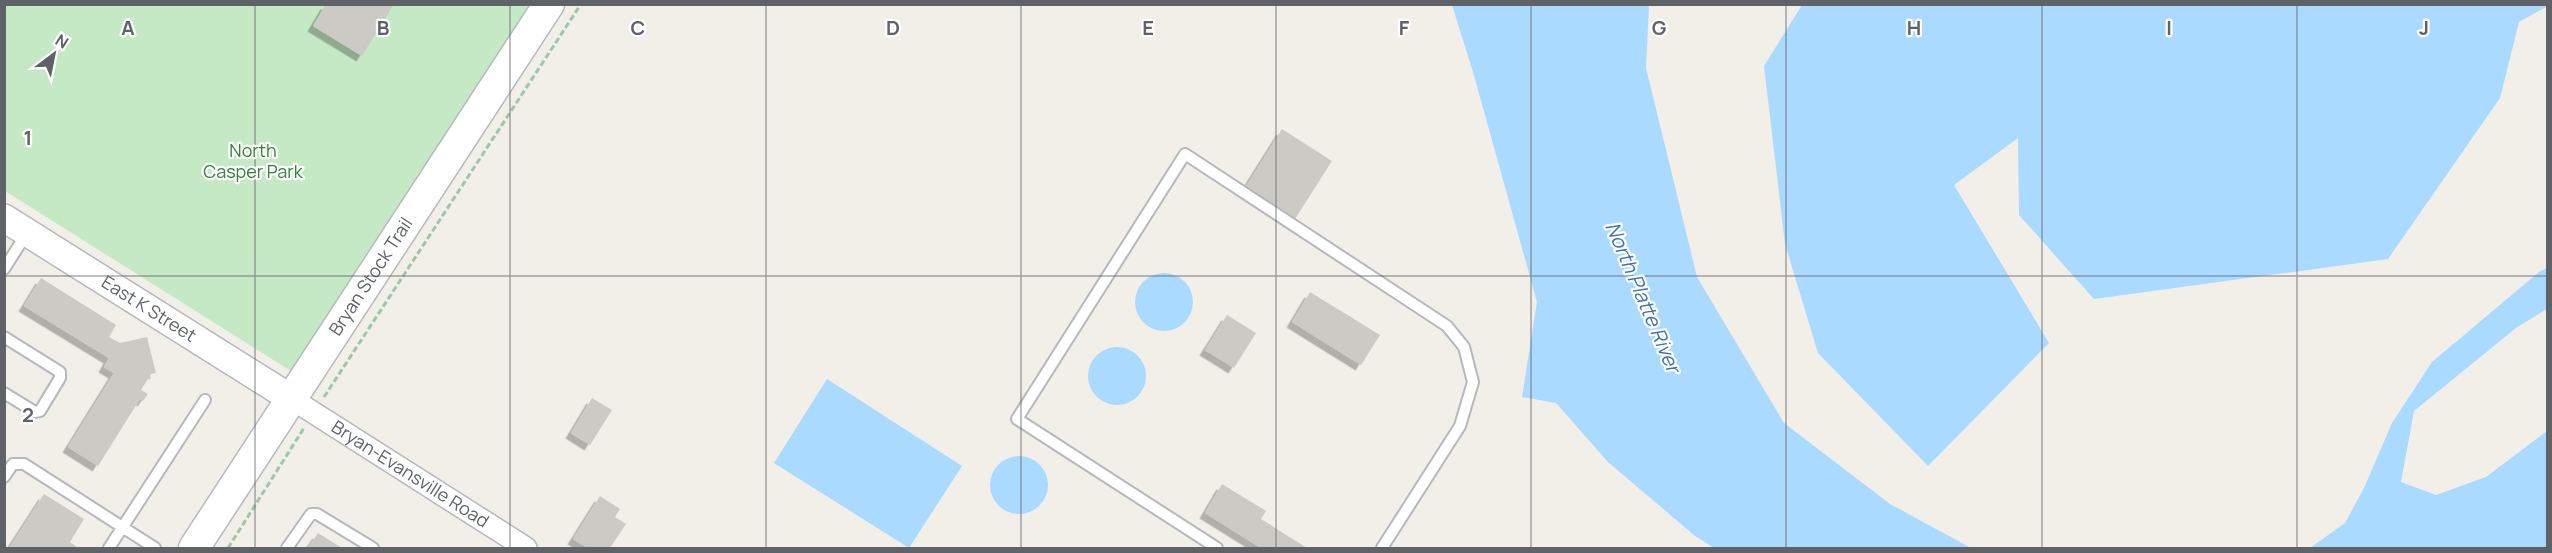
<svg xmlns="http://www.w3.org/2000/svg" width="2552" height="553" font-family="Manrope,sans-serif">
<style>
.green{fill:#c5e8c5}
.water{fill:#aadaff}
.building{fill:#cccac5;filter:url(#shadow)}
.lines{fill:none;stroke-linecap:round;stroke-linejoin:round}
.service-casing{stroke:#b5b8bc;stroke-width:14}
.minor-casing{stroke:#b5b8bc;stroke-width:24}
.tertiary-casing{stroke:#b5b8bc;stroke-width:30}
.secondary-casing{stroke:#b6babf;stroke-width:33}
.path{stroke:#9cc7a9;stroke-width:3;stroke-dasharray:6 3;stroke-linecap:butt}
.service{stroke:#fff;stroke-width:10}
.minor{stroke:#fff;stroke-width:21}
.tertiary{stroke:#fff;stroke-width:27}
.secondary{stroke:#fff;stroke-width:30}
.grid{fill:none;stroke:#5f6368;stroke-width:1.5;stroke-opacity:0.55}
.labels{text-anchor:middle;stroke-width:4.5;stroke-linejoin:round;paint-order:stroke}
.park-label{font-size:18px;fill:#348238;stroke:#fff}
.street-label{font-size:18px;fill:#5f6368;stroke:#fff}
.water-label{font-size:20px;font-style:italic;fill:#4174aa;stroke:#fff}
.grid-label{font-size:20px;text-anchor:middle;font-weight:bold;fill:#5f6368;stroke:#fff;stroke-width:4.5;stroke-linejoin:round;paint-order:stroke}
</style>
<defs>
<filter id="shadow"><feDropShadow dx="-5.5" dy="5.5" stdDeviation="0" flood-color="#0004"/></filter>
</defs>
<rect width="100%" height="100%" fill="#f1efe8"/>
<!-- green -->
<path class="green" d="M4 5H538L302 378 5 191Z"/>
<!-- water -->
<path class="water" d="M1452 5H1649L1646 68 1697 277 1784 423 1890 504 1971 548H1714L1695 536 1608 462 1556 403 1522 397 1537 302 1473 72Z
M1802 5 2547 4 2548 6 2519 22 2500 98 2388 259 2094 299 2019 215 2018 138 1954 185 2049 343 1928 466 1818 353 1785 244 1764 66Z
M2547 268V309L2516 328 2414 411 2401 482 2436 495 2486 477 2547 431V548H2310L2345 523 2364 488 2392 423 2432 362 2539 272Z
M1135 302a29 29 0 1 1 58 0a29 29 0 1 1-58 0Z
M1088 376a29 29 0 1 1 58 0a29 29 0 1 1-58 0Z
M827 379 962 466 909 548 774 463Z
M990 485a29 29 0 1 1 58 0a29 29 0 1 1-58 0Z"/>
<!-- building -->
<path class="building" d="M326 4H394L362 56 313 26Z
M1282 129 1332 161 1295 219 1245 188Z
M41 278 116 325 109 337 120 343 147 337 156 373 151 374 141 390 148 394 143 401 140 399 98 466 68 447 114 373 104 367 109 358 24 306Z
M1310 292 1380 335 1361 365 1292 322Z
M1227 315 1256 333 1234 368 1205 350Z
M592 398 612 410 590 445 571 433Z
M1222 484 1266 511 1261 519 1307 548H1261L1205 513Z
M44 494 84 519 70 542 77 547 76 548H9Z
M600 496 620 509 615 517 626 524 610 548H588L573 539Z
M318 533 342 548H308Z"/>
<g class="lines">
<!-- service casing -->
<g class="service-casing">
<path id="service" d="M4 269 27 233
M4 337 60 372V378L40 411 35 412 4 393
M4 477 13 464H24L155 548
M109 548 205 400
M287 548 311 514H317L373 548
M1217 548 1017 419 1185 154 1447 326 1464 347 1473 382 1460 426 1382 548"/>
</g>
<!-- minor casing -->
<g class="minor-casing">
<g id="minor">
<path id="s1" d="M292 399 526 548"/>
</g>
</g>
<!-- tertiary casing -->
<g class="tertiary-casing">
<g id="tertiary">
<path id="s2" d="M4 218 292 399"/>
</g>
</g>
<!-- secondary casing -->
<g class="secondary-casing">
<g id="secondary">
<path id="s3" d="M194 548 549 4"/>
</g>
</g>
<!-- path -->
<path class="path" d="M324 397 581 4
M228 548 304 428"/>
<!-- service -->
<use href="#service" class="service"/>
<!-- minor -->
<use href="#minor" class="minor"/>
<!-- tertiary -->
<use href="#tertiary" class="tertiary"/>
<!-- secondary -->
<use href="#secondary" class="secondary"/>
</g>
<!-- grid -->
<path class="grid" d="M255 4V548M510 4V548M766 4V548M1021 4V548M1276 4V548M1531 4V548M1786 4V548M2042 4V548M2297 4V548M4 276H2548"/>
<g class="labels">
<!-- park labels -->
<g class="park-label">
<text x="253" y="157">North<tspan x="253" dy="21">Casper Park</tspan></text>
</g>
<!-- street labels -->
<g class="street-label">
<text dy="6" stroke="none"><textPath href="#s3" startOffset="324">Bryan Stock Trail</textPath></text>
<text dy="6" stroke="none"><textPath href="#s2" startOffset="171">East K Street</textPath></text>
<text dy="6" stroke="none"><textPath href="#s1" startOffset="140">Bryan-Evansville Road</textPath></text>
</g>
<!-- water labels -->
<g class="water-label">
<text transform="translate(1643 297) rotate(67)" y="7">North Platte River</text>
</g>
</g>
<g class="grid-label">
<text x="128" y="35">A</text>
<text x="383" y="35">B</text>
<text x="638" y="35">C</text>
<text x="893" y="35">D</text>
<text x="1148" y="35">E</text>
<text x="1404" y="35">F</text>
<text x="1659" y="35">G</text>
<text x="1914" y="35">H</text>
<text x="2169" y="35">I</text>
<text x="2424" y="35">J</text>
<text x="28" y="145">1</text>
<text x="28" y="422">2</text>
</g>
<!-- border -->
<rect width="2552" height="553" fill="none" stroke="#5f6368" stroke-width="12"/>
<!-- north arrow -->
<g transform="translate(54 54) rotate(32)" stroke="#ffffff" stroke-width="4.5" paint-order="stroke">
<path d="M0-4.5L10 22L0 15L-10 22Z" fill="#5f6368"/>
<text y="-9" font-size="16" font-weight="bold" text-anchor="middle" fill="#5f6368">N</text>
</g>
</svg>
